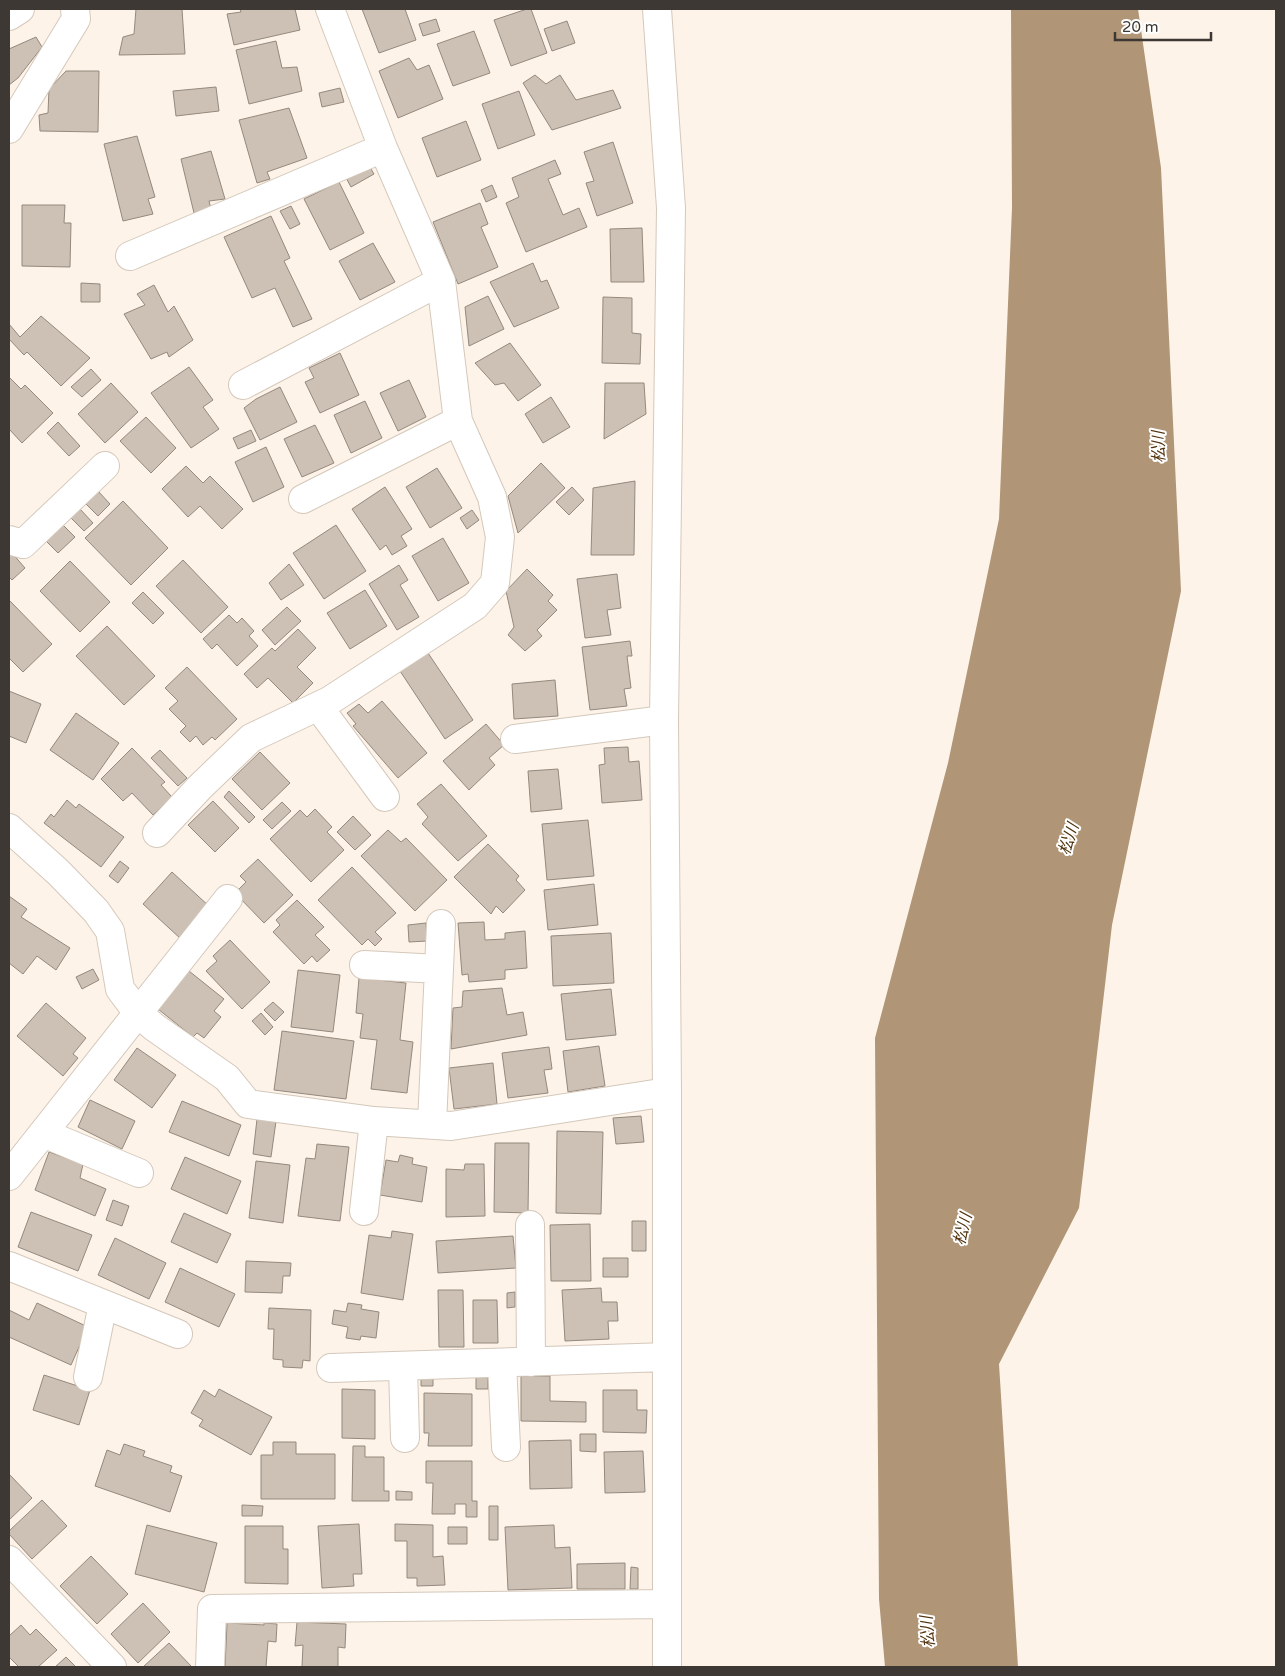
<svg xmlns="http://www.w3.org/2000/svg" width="1285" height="1676" font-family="'Varela Round','Noto Sans JP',sans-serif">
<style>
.water{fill:#b09577}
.building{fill:#cdc0b4;stroke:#95897d}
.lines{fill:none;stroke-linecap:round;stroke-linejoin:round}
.minor-casing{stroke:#d4c8bb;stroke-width:30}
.minor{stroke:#fff;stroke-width:28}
.labels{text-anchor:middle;stroke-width:4;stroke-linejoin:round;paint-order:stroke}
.water-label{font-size:16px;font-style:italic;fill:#51330e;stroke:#fff}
</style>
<rect width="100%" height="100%" fill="#fdf3e8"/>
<!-- water -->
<path class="water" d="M1011 9H1138L1161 168 1181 591 1112 925 1079 1208 999 1364 1018 1667H885L879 1599 875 1038 948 763 999 519 1012 208Z"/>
<!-- building -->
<path class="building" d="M136 9H182L185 54 119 55 123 37 134 34Z
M240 9H295L300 30 234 45 227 14 241 12Z
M362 9H405L416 40 379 53Z
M527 9H531L547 53 511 66 494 20Z
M436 19 440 31 423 36 419 24Z
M567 21 575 43 552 51 544 29Z
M474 31 490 73 453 86 437 44Z
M36 37 42 47 18 78 9 85V49Z
M276 41 282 68 297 67 302 91 249 104 236 50Z
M409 58 417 70 429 65 443 99 398 118 379 71Z
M66 71H99L98 132 40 131 39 115 48 113 49 89Z
M535 75 546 84 560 75 576 100 613 90 621 108 552 130 523 83Z
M216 87 219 111 176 116 173 91Z
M340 88 344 102 322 107 319 93Z
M519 91 535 135 498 149 482 104Z
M289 108 307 158 267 172 270 179 257 183 239 120Z
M466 121 481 160 437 177 422 138Z
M137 136 155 197 148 199 153 214 123 221 104 144Z
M613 142 633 203 597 216 586 183 594 181 584 152Z
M211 151 225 199 209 201 211 209 194 213 181 159Z
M555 160 561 174 548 179 563 215 579 208 587 227 526 252 506 203 519 197 512 178Z
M368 164 374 174 351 187 345 176Z
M339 182 364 233 330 250 304 199Z
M492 185 497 197 486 202 481 190Z
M480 203 488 224 481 227 498 267 458 284 433 222Z
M22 205H65L64 223H71L70 267 22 266Z
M291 206 300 224 290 229 280 211Z
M271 216 290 258 284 261 312 319 293 327 275 288 252 298 224 237Z
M642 228 644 282H611L610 229Z
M373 243 395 282 360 300 339 261Z
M533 263 541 282 547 280 559 308 514 327 490 282Z
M81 283 100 284V302H81Z
M154 285 168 312 174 306 193 340 169 357 167 352 151 359 124 314 145 305 137 294Z
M488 296 504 329 469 346 465 307Z
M603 297 632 298V333L641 334 640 364 602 363Z
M41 316 90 358 61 386 27 352 24 355 9 339V324L20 337Z
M510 343 541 385 518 401 504 383 495 385 475 363Z
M340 353 359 395 320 413 305 382 314 378 309 368Z
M189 367 213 400 203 407 219 429 191 448 151 393Z
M91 369 101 380 82 397 71 387Z
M9 377 21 389 25 385 53 413 22 443 9 429Z
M409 380 426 417 398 431 380 393Z
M111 383 138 412 105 443 78 414Z
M605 383H644L646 414 604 439Z
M280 387 297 422 260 440 244 408 256 399Z
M551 397 570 427 543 443 525 414Z
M365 401 382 438 351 453 334 415Z
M146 417 176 448 151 473 120 441Z
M58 422 80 446 69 456 47 433Z
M315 425 334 463 302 477 284 439Z
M251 430 256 441 238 449 233 438Z
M266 447 284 487 253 502 235 462Z
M541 463 565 488 518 533 508 496Z
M186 466 203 483 210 476 243 509 222 529 200 506 188 517 162 489Z
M437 468 462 508 430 528 406 487Z
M635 481 634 555H591L593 488Z
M385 487 412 529 401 536 407 546 392 555 386 545 380 550 352 509Z
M572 487 584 500 569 515 556 502Z
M98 491 110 504 98 516 85 503Z
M123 501 168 548 131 585 85 538Z
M80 509 93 523 84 531 71 518Z
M472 510 479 520 467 529 460 518Z
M62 524 75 537 58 553 45 540Z
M336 525 366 571 324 599 293 553Z
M443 538 469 583 438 601 412 556Z
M12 553 25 568 12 580 9 577V556Z
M183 560 228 607 201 633 156 586Z
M70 561 110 602 80 632 40 591Z
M289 564 304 585 281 600 269 583Z
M399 565 408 580 400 585 419 617 397 630 369 584Z
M527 569 553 595 548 601 557 610 537 630 542 636 525 651 508 635 514 627 506 591Z
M617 574 621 608 607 610 611 635 585 638 577 579Z
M365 590 387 626 350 649 327 613Z
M143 592 164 613 153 624 132 603Z
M9 600 52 644 23 672 9 658Z
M287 607 301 621 275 645 262 630Z
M229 615 237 623 242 618 254 631 249 636 258 646 237 666 217 644 212 649 203 639Z
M107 626 155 676 124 705 76 656Z
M298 629 316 648 297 667 313 683 293 703 268 678 257 688 244 674 272 648 275 651Z
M630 641 632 656H627L631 688 624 689 627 706 590 710 582 647Z
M428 653 473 720 445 739 400 671Z
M187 667 237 719 215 740 212 737 203 745 196 736 190 742 180 732 186 726 169 709 178 701 165 688Z
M555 680 558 716 514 719 512 684Z
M9 691 41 704 26 743 9 736Z
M382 701 427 753 398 778 353 726 356 724 347 713 359 704 368 713Z
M76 713 119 743 93 780 50 750Z
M486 724 504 745 489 758 495 765 469 790 443 761Z
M628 747 629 762 639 761 642 800 602 803 599 765 605 764 604 748Z
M132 748 165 782 161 785 172 797 153 815 132 793 123 801 101 779Z
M160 750 187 778 178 786 151 758Z
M260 752 290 783 262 810 232 779Z
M558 769 562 809 531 812 528 771Z
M441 784 487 836 458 861 422 824 428 817 417 804Z
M229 791 255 817 249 823 224 797Z
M67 800 76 808 79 804 124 837 101 867 44 823 51 814 54 817Z
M213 801 239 828 215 852 188 825Z
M282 802 291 811 272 829 263 820Z
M315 809 332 827 327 832 344 850 311 882 270 839 300 810 307 817Z
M353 816 371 835 355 850 337 832Z
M588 820 594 876 547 880 542 824Z
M388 830 401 842 406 838 447 880 415 911 361 856Z
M488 844 519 876 516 880 525 890 503 913 496 906 491 914 454 877Z
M258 859 293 895 264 923 235 893 246 882 240 876Z
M120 861 129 868 118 883 109 876Z
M352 867 396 913 375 932 382 939 375 946 368 939 362 945 318 900Z
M172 872 211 908 182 940 143 904Z
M594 884 598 925 548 930 544 890Z
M9 896 27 909 21 917 70 948 56 970 37 956 23 974 9 963Z
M297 900 324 927 315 935 330 950 317 962 312 956 304 964 273 932 280 925 276 920Z
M484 922 485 940 505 939V933L525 931 527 968 505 970V979L469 982 468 974 462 975 458 923Z
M426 923 427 941 409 942 408 925Z
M611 933 614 983 553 986 551 936Z
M230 940 270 982 242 1009 206 971 217 961 213 956Z
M93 969 99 980 82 989 76 977Z
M298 970 340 975 333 1032 291 1027Z
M189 971 224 999 214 1011 221 1017 204 1038 197 1033 193 1037 158 1009Z
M359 978 406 983 400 1040 413 1042 407 1093 371 1089 377 1040 360 1038 363 1014 356 1013Z
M502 988 507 1015 523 1012 527 1035 451 1049 453 1008 462 1007 463 991Z
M611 989 616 1035 566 1040 561 994Z
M273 1002 284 1012 275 1021 264 1010Z
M46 1003 86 1038 73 1054 78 1058 63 1076 17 1036Z
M261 1013 273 1027 265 1035 252 1021Z
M282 1031 354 1041 346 1099 274 1090Z
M599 1046 605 1086 568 1092 563 1051Z
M549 1047 552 1069 544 1070 548 1093 508 1098 502 1053Z
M137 1048 176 1075 152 1108 114 1080Z
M493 1063 497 1104 454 1109 449 1068Z
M90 1100 135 1121 122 1149 78 1127Z
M182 1101 241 1125 229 1156 169 1132Z
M641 1116 644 1142 616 1144 613 1118Z
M257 1119 276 1121 271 1157 253 1154Z
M557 1131 603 1132 601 1214 556 1213Z
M495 1143H529L528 1213 494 1212Z
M317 1144 349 1147 340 1221 298 1216 306 1158 315 1159Z
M49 1152 83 1164 80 1178 106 1189 95 1216 35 1190Z
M400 1155 413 1158 412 1164 427 1167 422 1202 380 1195 386 1160 398 1162Z
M185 1157 241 1181 227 1214 171 1189Z
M256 1161 290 1165 283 1223 249 1218Z
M465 1164H484L485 1216 446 1217V1169L464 1170Z
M113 1200 129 1206 122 1226 106 1220Z
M31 1212 92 1235 78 1271 18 1247Z
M184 1213 231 1234 217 1263 171 1242Z
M632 1221H646V1251H632Z
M590 1224 591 1281H551L550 1225Z
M392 1231 413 1234 403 1300 361 1293 369 1235 391 1238Z
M513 1236 516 1268 438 1273 436 1241Z
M115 1238 166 1263 149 1299 98 1275Z
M603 1258H628V1277H603Z
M246 1261 291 1263 290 1276H283L282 1293 245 1292Z
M180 1268 235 1294 219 1327 165 1302Z
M601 1288 602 1302H617L618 1321H608L609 1339 565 1341 562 1290Z
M438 1290H463L464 1347H439Z
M515 1292V1307L507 1308V1293Z
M473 1300H497L498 1343H473Z
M37 1303 88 1327 71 1365 9 1337V1310L29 1320Z
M348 1303 362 1305 361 1309 379 1312 376 1338 361 1336 360 1340 346 1338 348 1327 332 1324 334 1310 346 1312Z
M269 1308 311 1310 310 1361 303 1360 302 1368 283 1367V1360L273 1359 274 1329H268Z
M44 1375 90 1390 79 1425 33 1410Z
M476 1375H488V1389H476Z
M521 1376H550V1401L586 1402V1422L521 1421Z
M421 1378H433V1386H421Z
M219 1389 272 1417 251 1455 199 1426 203 1420 191 1413 204 1390 215 1397Z
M342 1389 375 1390V1439L342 1438Z
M603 1390H637V1410H647L646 1433 603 1432Z
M424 1393 472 1394V1446H428L429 1433H424Z
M580 1434H596V1452L580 1451Z
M571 1440 572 1488 530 1489 529 1441Z
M273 1442H296V1454H335V1499H261V1455H273Z
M124 1444 145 1451 143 1456 172 1466 170 1472 182 1476 170 1512 95 1486 107 1450 120 1455Z
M353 1446H365V1457H384V1491H389V1501H352Z
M643 1451 645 1492 605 1493 604 1452Z
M426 1461H472V1501H477V1517H466V1504H455V1514H432L433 1483H426Z
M9 1474 32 1498 9 1520Z
M396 1491 412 1492V1500H396Z
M42 1500 67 1526 32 1559 9 1534V1531Z
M242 1505 263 1506 262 1516H242Z
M489 1506H498V1540H489Z
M359 1524 362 1574H353L354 1586 322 1588 318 1526Z
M395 1524 433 1525V1557L443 1556 445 1585 417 1586V1578H407V1541H395Z
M147 1525 217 1543 204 1592 135 1574Z
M554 1525 555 1548 570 1547 572 1588 508 1590 505 1527Z
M245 1526H283V1549H288V1584L245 1583Z
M448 1527H467V1544H448Z
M91 1556 128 1594 97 1624 60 1586Z
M625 1563V1589H577V1564Z
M631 1567 638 1568V1589H630Z
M143 1603 170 1632 138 1663 111 1634Z
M297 1622 346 1624 345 1648 338 1647V1667H302L303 1645 295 1646Z
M227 1623 264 1625V1623L277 1624 276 1642 268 1641 266 1667H225Z
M21 1625 30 1635 36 1629 57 1650 38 1667H19L9 1657V1636Z
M169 1643 192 1667H143Z
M66 1657 76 1667H55Z"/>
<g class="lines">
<!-- minor casing -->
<g class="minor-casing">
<path id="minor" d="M657 9 671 208 664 720 667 1092V1667
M9 16 20 9
M9 129 76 19 75 9
M130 256 383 148
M243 385 441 281
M303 499 458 421
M9 540 23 544 105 466
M318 706 385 797
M515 739 664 720
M9 828 58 872 96 911 110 931 120 989 138 1013 154 1027 227 1078 248 1104 374 1121 451 1126 667 1092
M157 833 200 787 251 738 329 701 475 606 495 583 500 537 492 497 458 421 441 281 383 148 330 9
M364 965 439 969
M432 1124 441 924
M43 1133 139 1173
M9 1176 228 899
M364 1211 374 1121
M530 1225 531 1362
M9 1266 178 1334
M502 1363 506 1447
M403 1366 405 1438
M331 1368 667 1357
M88 1377 103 1304
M9 1560 112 1667
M210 1667 212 1609 666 1604"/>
</g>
<!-- minor -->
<use href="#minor" class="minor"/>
</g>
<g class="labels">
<!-- water labels -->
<g class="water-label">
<text transform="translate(1158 447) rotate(-92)" y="6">松川</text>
<text transform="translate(1068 839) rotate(-72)" y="6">松川</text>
<text transform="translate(962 1229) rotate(-76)" y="6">松川</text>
<text transform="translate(927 1632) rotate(-95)" y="6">松川</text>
</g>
</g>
<!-- border -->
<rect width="1285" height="1676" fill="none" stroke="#3d3833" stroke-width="20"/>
<!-- scale -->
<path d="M1115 32v8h96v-8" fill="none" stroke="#3d3833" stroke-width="2.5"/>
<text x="1122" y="32" font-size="15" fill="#3d3833" stroke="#ffffff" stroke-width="4" paint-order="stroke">20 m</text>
</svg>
